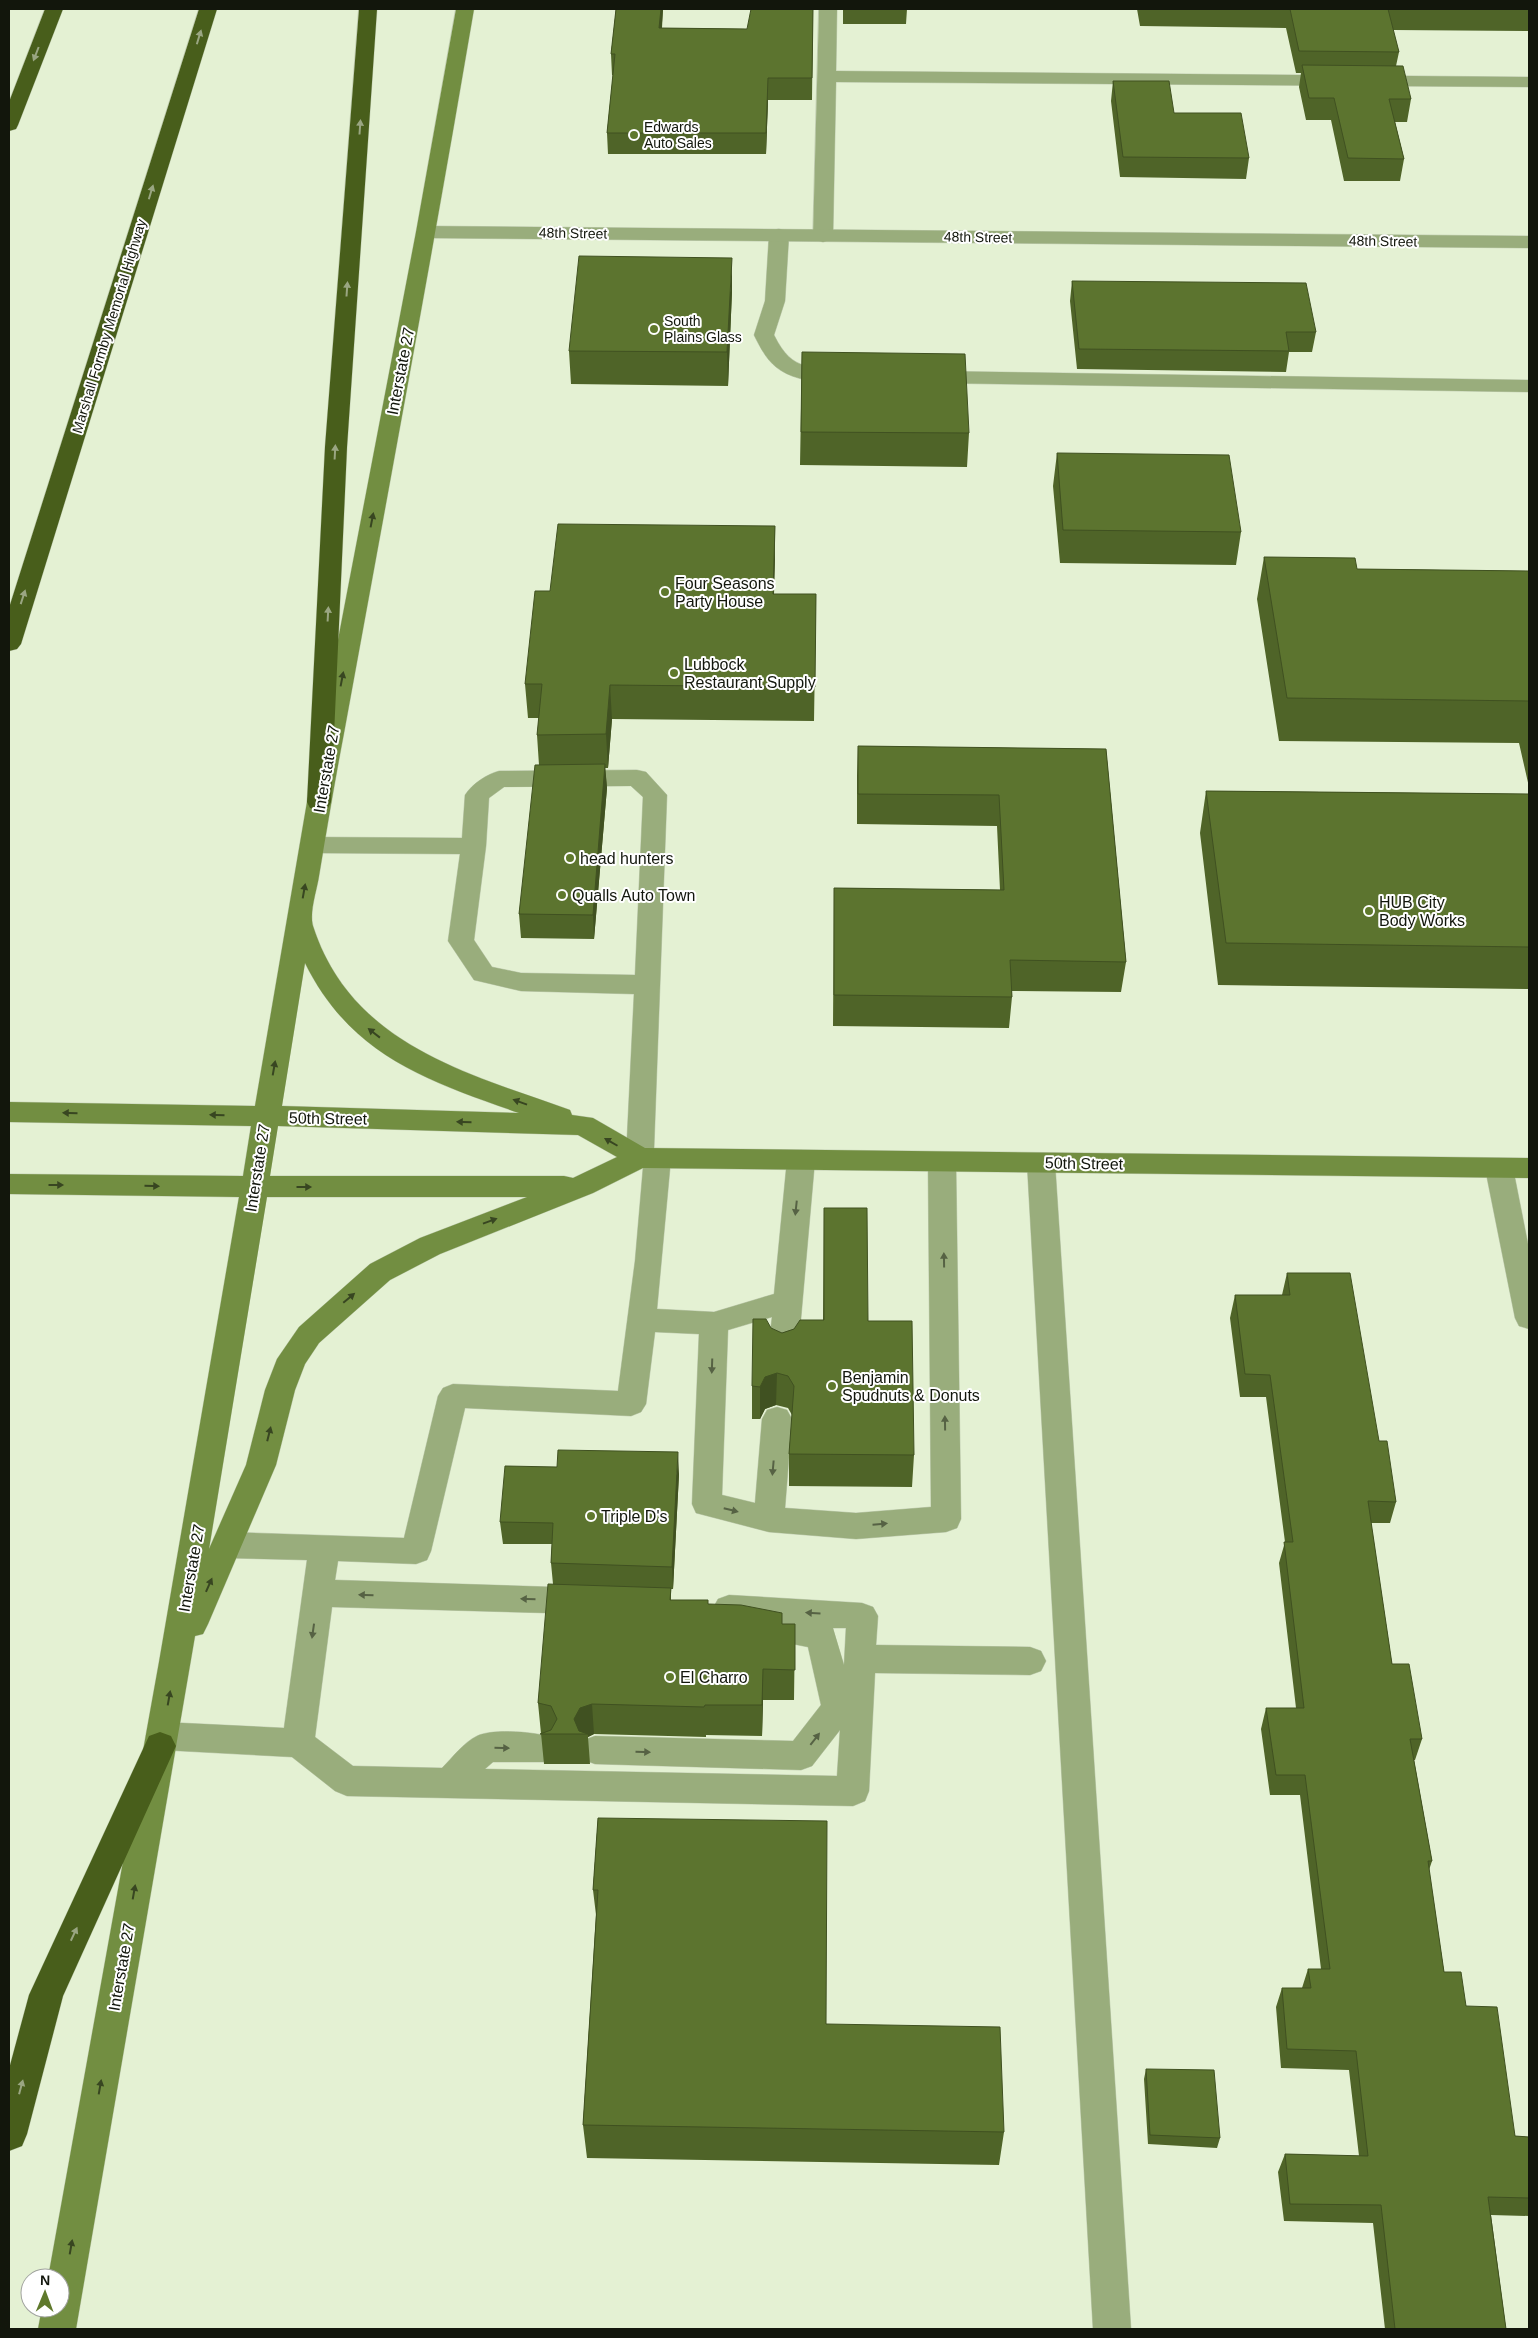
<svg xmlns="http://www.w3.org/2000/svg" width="1538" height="2338" font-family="Helvetica,sans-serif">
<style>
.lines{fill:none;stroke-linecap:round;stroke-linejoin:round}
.lane-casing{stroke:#c2ceb3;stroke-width:1}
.street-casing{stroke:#c2ceb3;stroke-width:1}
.secondary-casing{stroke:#c2ceb3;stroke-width:1}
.highway-casing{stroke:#c2ceb3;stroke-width:1}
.lane{fill:#99ad7c;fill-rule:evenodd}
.street{fill:#99ad7c;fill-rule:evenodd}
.secondary{fill:#728e41;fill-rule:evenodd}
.highway{fill:#485e1b;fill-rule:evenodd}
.wall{fill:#4f6428}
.shaded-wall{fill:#405121}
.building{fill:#5c742f;stroke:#405121}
.oneway{fill:#9aa682}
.oneway2{fill:#384621}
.oneway3{fill:#566244}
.poi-dot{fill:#5f792c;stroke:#fff;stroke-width:2}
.labels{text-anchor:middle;stroke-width:4;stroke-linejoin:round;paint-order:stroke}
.far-poi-label{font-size:14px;fill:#12160c;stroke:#fff;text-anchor:start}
.far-street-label{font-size:14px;fill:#12160c;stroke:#fff}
.street-label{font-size:16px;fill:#12160c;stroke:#fff}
.poi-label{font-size:16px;fill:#12160c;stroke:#fff;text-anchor:start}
</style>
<rect width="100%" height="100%" fill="#e4f1d3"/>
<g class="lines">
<!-- lane casing -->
<g class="lane-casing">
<path id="lane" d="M819 9H837L836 71 1529 77V87L836 82 833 236 830 240 823 242 816 240 813 236Z
M779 229 786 231 789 235 785 301 774 335C794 375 810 363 845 372L848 376 845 380C825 385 793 381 776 367 766 359 760 347 754 335L765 301 769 235 772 231Z
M928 371 1529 380V392L928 383 921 381 918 377 921 373Z
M637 770 646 772 667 795 654 1149 667 1151 671 1158 657 1309 714 1312 774 1294 787 1160 791 1153 801 1150 811 1153 815 1160 798 1352 793 1360 783 1364 773 1360 768 1352 772 1317 728 1330 722 1495 755 1503 762 1419 767 1410 777 1407 787 1410 792 1419 785 1508 856 1513 931 1507 928 1163 932 1156 942 1153 952 1156 956 1163 961 1519 957 1528 946 1532 856 1539 769 1532 696 1513 692 1504 699 1334 655 1332 646 1404 641 1412 631 1416 465 1408 431 1551 427 1560 416 1564 338 1561 335 1580 584 1588 595 1592 600 1601 595 1610 584 1614 332 1607 315 1737 353 1766 442 1768C452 1758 464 1742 477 1736 493 1728 538 1732 554 1738L559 1748 554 1758 543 1762H493L485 1769 837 1776 840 1730 812 1766 801 1770 595 1764 584 1760 579 1750 584 1740 595 1736 793 1741 821 1705 808 1647 747 1635 742 1625 744 1622 729 1621 718 1617 713 1608 718 1599 729 1595 862 1603 873 1607 878 1616 876 1645 1030 1647 1041 1651 1046 1661 1041 1671 1030 1675 875 1673 869 1791 865 1801 853 1806 347 1796 335 1791 292 1757 162 1750 151 1746 146 1736 151 1726 162 1722 284 1728 307 1560 227 1558 216 1554 212 1545 216 1536 227 1532 404 1538 438 1396 443 1388 453 1384 618 1391 635 1261 643 1168 630 1165 626 1158 634 994 521 991 474 980 448 941 460 854 312 853 303 851 300 845 303 839 312 837 462 838 465 795C472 784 487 774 499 771ZM631 786 643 797 635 975 521 973 492 967 474 940 486 846 489 798 504 787ZM833 1628H846L844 1665Z
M1041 1153 1051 1156 1055 1163 1131 2329H1093L1027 1163 1031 1156Z"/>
</g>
<!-- street casing -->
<g class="street-casing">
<path id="street" d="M426 226 1529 236V248L426 238 419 236 416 232 419 228Z
M1499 1158 1509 1161 1513 1168 1529 1249V1329L1519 1326 1515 1318 1485 1168 1489 1161Z"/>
</g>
<!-- secondary casing -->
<g class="secondary-casing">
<path id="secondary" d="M456 9H474C433 251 388 492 344 733 335 780 327 828 319 876 317 890 309 912 313 926 351 1044 466 1073 570 1110L572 1115 593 1118 645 1148 1529 1158V1178L643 1168 593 1193 440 1254 390 1280 319 1343 305 1364 295 1390 276 1465 208 1624 203 1634 195 1636 76 2329H38L42 2308H60V2278H48L159 1662 239 1197 9 1194V1174L243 1176 251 1126 9 1122V1102L255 1106 307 802 416 232ZM305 963C351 1056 428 1081 519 1113L282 1106ZM278 1126 578 1135 617 1157 573 1178 564 1176H270ZM267 1197H527L420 1238 370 1264 299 1327 277 1359 265 1390 246 1465 209 1549Z"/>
</g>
<!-- highway casing -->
<g class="highway-casing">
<path id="highway" d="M45 9H63L18 125 16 129 9 131V102Z
M199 9H217L21 644 17 649 9 651V608Z
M359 9H377L347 447 331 802 328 808 319 810 310 808 307 802 325 447Z
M160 1732 171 1736 176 1746 63 1996 27 2134 22 2146 9 2151V2069L29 1995 149 1736Z"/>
</g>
<!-- lane -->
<use href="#lane" class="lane"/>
<!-- street -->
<use href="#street" class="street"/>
<!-- secondary -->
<use href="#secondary" class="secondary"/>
<!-- highway -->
<use href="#highway" class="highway"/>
</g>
<!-- wall -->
<path class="wall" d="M616 9H663L662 28 747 29 813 9 812 100H768L766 154H608L607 133 613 75H612L611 54Z
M843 9H907L906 24H843Z
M1137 9H1529V31L1393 30 1399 52 1396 66 1411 99 1407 122H1395L1404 159 1400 181H1344L1331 120H1306L1299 87 1301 73H1296L1286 28 1140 26Z
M1113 81 1174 113 1249 158 1246 179 1120 177 1111 101Z
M1072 281 1316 332 1312 352H1289L1286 372 1077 369 1070 301Z
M732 291 728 386 571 384 569 351Z
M802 352 969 433 967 467 800 465Z
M1057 453 1241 532 1236 565 1060 563 1053 486Z
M775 526 774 594H816L814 721 612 719 608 768H605L607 788 594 939 521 938 519 914 539 765 537 735 539 718H528L525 684 550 591Z
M1264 557 1357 569 1529 571V787L1519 743 1279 741 1257 599Z
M858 746 1106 749 1126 962 1121 992 1012 991V997L1009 1028 833 1026 834 888 1000 890 997 826 857 824V776Z
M1206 791 1529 794V989L1218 985 1200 833Z
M824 1208 868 1321 914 1455 912 1487 789 1486V1454L792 1415 788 1408 776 1405 765 1409 760 1419H752V1386L782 1333 823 1320Z
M1287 1273 1379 1441 1396 1502 1390 1523H1371L1392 1664 1422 1739 1415 1760H1414L1432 1861 1429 1870 1444 1972 1466 2006 1515 2136 1529 2137V2216L1491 2215 1506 2329H1385L1373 2223 1284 2221 1278 2172 1285 2154 1359 2156 1349 2070 1281 2068 1276 2007 1282 1988H1302L1308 1969H1321L1300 1795H1270L1261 1729 1266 1708H1296L1279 1563 1285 1542 1266 1397H1240L1230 1318 1235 1295H1282Z
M679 1474 673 1589H671V1600L709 1604 782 1624H795L794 1700H763L762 1736 706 1735V1737L594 1734 588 1737 590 1764H544L538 1703 553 1584 551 1563 552 1544H503L500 1522Z
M598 1818 826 2024 1004 2132 999 2165 587 2158 583 2125 596 1915 593 1890Z
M1146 2069 1220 2138 1217 2148 1148 2144 1144 2079Z"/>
<!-- shaded-wall -->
<path class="shaded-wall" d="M661 9H663L660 50 659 28Z
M768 78V100L766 154V133Z
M732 258V291L728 386 727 352Z
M775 526V559L773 628V594Z
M610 685 612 719 608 768 606 734Z
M605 764 607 788 594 939 593 915Z
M777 1373 776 1405 765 1409 760 1419V1387L765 1377Z
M678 1452 679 1474 673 1589 672 1567Z
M763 1669V1700L762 1736V1705Z
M592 1704 594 1734 588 1737V1734H576L574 1719 580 1708Z"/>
<!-- building -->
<path class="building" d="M616 9H661L659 28 747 29 751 9H813L812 78H768L766 133H607L615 54H611Z
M1290 9H1388L1399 52 1299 51Z
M1302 65 1403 66 1411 99H1389L1404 159 1348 158 1334 98H1309Z
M1113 81H1169L1174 113H1241L1249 158 1123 157Z
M579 256 732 258 727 352 569 351Z
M1072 281 1306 283 1316 332H1286L1289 351 1079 349Z
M802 352 965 354 969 433 801 432Z
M1057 453 1229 455 1241 532 1063 530Z
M558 524 775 526 773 594H816L815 687 610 685 606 734 537 735 542 684H525L535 591H550Z
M1264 557 1355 558 1357 569 1529 571V701L1287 698Z
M858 746 1106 749 1126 962 1010 960 1012 997 834 995V888L1004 890 999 795 858 794Z
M605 764 593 915 519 914 535 765Z
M1206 791 1529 794V947L1226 943Z
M824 1208H867L868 1321H912L914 1455 789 1454 794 1386 788 1376 777 1373 765 1377 760 1387 752 1386 753 1319H766L771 1328 782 1333 794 1329 800 1320H824Z
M1287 1273H1350L1379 1441H1387L1396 1502 1368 1501 1392 1664H1409L1422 1739H1410L1432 1861H1428L1444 1972H1461L1466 2006 1497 2007 1515 2136 1529 2137V2198L1488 2197 1506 2329H1395L1381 2205 1290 2204 1285 2154 1368 2156 1356 2051 1287 2049 1282 1988H1311L1308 1969H1330L1305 1775H1276L1266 1708H1304L1284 1542H1293L1270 1375 1245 1374 1235 1295H1290Z
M558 1450 678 1452 672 1567 551 1563 553 1523 500 1522 505 1466 557 1467Z
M548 1584 671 1588 670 1600H708V1604L741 1605 782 1613V1624H795V1670L763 1669 762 1705H705L704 1707 592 1704 580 1708 574 1719 579 1731 588 1734H540L551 1730 557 1719 551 1706 538 1703Z
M598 1818 827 1821 826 2024 1000 2027 1004 2132 583 2125 598 1890H593Z
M1146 2069 1214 2070 1220 2138 1150 2135Z"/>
<!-- one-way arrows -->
<defs><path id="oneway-solid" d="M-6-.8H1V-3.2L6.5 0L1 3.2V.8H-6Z" transform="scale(1.25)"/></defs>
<g class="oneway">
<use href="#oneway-solid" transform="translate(199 37) rotate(-73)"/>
<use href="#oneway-solid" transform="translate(36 54) rotate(111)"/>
<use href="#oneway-solid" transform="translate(360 127) rotate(-86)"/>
<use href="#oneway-solid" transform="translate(151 192) rotate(-73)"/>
<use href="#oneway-solid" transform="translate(347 289) rotate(-86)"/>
<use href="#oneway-solid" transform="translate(335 452) rotate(-87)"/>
<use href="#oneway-solid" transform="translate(23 597) rotate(-72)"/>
<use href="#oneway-solid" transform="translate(328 614) rotate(-87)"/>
<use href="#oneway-solid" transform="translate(74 1934) rotate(-65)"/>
<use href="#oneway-solid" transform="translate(21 2087) rotate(-75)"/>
</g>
<g class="oneway2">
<use href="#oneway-solid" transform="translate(372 520) rotate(-79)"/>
<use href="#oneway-solid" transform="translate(342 679) rotate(-79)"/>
<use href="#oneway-solid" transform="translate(304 891) rotate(-80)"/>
<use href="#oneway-solid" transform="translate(374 1033) rotate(-142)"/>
<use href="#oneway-solid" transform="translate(274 1068) rotate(-80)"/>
<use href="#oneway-solid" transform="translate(520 1102) rotate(-160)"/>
<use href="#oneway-solid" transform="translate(70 1113) rotate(-179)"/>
<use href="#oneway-solid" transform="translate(217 1115) rotate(-179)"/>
<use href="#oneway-solid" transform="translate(464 1122) rotate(-178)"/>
<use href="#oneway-solid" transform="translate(611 1142) rotate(-150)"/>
<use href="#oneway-solid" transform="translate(56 1185)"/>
<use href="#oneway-solid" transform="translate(152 1186) rotate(1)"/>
<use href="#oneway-solid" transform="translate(304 1187)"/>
<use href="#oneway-solid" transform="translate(490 1221) rotate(-20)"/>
<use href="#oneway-solid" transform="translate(349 1298) rotate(-40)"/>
<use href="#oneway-solid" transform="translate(269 1434) rotate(-76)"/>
<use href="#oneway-solid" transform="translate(209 1585) rotate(-66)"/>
<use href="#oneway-solid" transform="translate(169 1698) rotate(-80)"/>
<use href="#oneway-solid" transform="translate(134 1892) rotate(-80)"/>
<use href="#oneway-solid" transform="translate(100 2087) rotate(-80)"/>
<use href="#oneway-solid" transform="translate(71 2247) rotate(-80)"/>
</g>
<g class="oneway3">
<use href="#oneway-solid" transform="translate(796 1208) rotate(96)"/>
<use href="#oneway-solid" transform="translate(944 1260) rotate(-91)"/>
<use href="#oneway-solid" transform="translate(712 1366) rotate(92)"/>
<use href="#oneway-solid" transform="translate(945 1423) rotate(-91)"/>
<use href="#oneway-solid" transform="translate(773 1468) rotate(95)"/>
<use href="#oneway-solid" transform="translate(731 1510) rotate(14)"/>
<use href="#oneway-solid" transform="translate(880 1524) rotate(-5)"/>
<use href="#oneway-solid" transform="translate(366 1595) rotate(-178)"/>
<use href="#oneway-solid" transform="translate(528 1599) rotate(-178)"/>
<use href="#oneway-solid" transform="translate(813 1613) rotate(-177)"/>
<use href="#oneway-solid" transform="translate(313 1631) rotate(98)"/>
<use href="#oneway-solid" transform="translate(815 1739) rotate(-52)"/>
<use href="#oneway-solid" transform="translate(502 1748) rotate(1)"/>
<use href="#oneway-solid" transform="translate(643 1752) rotate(2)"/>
</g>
<!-- markers -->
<g class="poi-dot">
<circle cx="634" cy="135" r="5"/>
<circle cx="654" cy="329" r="5"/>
<circle cx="665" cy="592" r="5"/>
<circle cx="674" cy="673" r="5"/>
<circle cx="570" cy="858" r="5"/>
<circle cx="562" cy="895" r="5"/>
<circle cx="1369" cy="911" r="5"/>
<circle cx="832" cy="1386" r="5"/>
<circle cx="591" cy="1516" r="5"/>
<circle cx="670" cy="1677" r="5"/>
</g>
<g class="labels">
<!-- far-poi labels -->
<g class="far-poi-label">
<text x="644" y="132">Edwards<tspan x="644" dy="16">Auto Sales</tspan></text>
<text x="664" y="326">South<tspan x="664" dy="16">Plains Glass</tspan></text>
</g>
<!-- far-street labels -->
<g class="far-street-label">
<text transform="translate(573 233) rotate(1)" y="5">48th Street</text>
<text transform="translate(978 237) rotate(1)" y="5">48th Street</text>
<text transform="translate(1383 241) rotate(1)" y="5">48th Street</text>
<text transform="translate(109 326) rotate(-73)" y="5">Marshall Formby Memorial Highway</text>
</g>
<!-- street labels -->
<g class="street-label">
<text transform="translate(400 371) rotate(-79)" y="6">Interstate 27</text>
<text transform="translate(326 769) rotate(-80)" y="6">Interstate 27</text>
<text transform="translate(328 1118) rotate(1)" y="6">50th Street</text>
<text transform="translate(1084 1163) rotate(1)" y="6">50th Street</text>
<text transform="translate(257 1168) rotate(-81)" y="6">Interstate 27</text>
<text transform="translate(191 1568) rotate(-80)" y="6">Interstate 27</text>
<text transform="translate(121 1967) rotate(-80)" y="6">Interstate 27</text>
</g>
<!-- poi labels -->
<g class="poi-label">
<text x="675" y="589">Four Seasons<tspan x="675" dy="18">Party House</tspan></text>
<text x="684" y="670">Lubbock<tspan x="684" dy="18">Restaurant Supply</tspan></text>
<text x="580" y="864">head hunters</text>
<text x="572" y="901">Qualls Auto Town</text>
<text x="1379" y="908">HUB City<tspan x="1379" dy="18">Body Works</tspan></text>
<text x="842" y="1383">Benjamin<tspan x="842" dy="18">Spudnuts &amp; Donuts</tspan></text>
<text x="601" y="1522">Triple D's</text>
<text x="680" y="1683">El Charro</text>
</g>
</g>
<!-- border -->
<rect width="1538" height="2338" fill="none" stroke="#12160c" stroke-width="20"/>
<!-- north arrow -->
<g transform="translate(45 2293) rotate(1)"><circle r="24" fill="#ffffff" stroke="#a0a29e"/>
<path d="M0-4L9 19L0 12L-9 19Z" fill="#5f792c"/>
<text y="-8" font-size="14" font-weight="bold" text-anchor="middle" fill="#12160c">N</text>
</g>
</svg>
